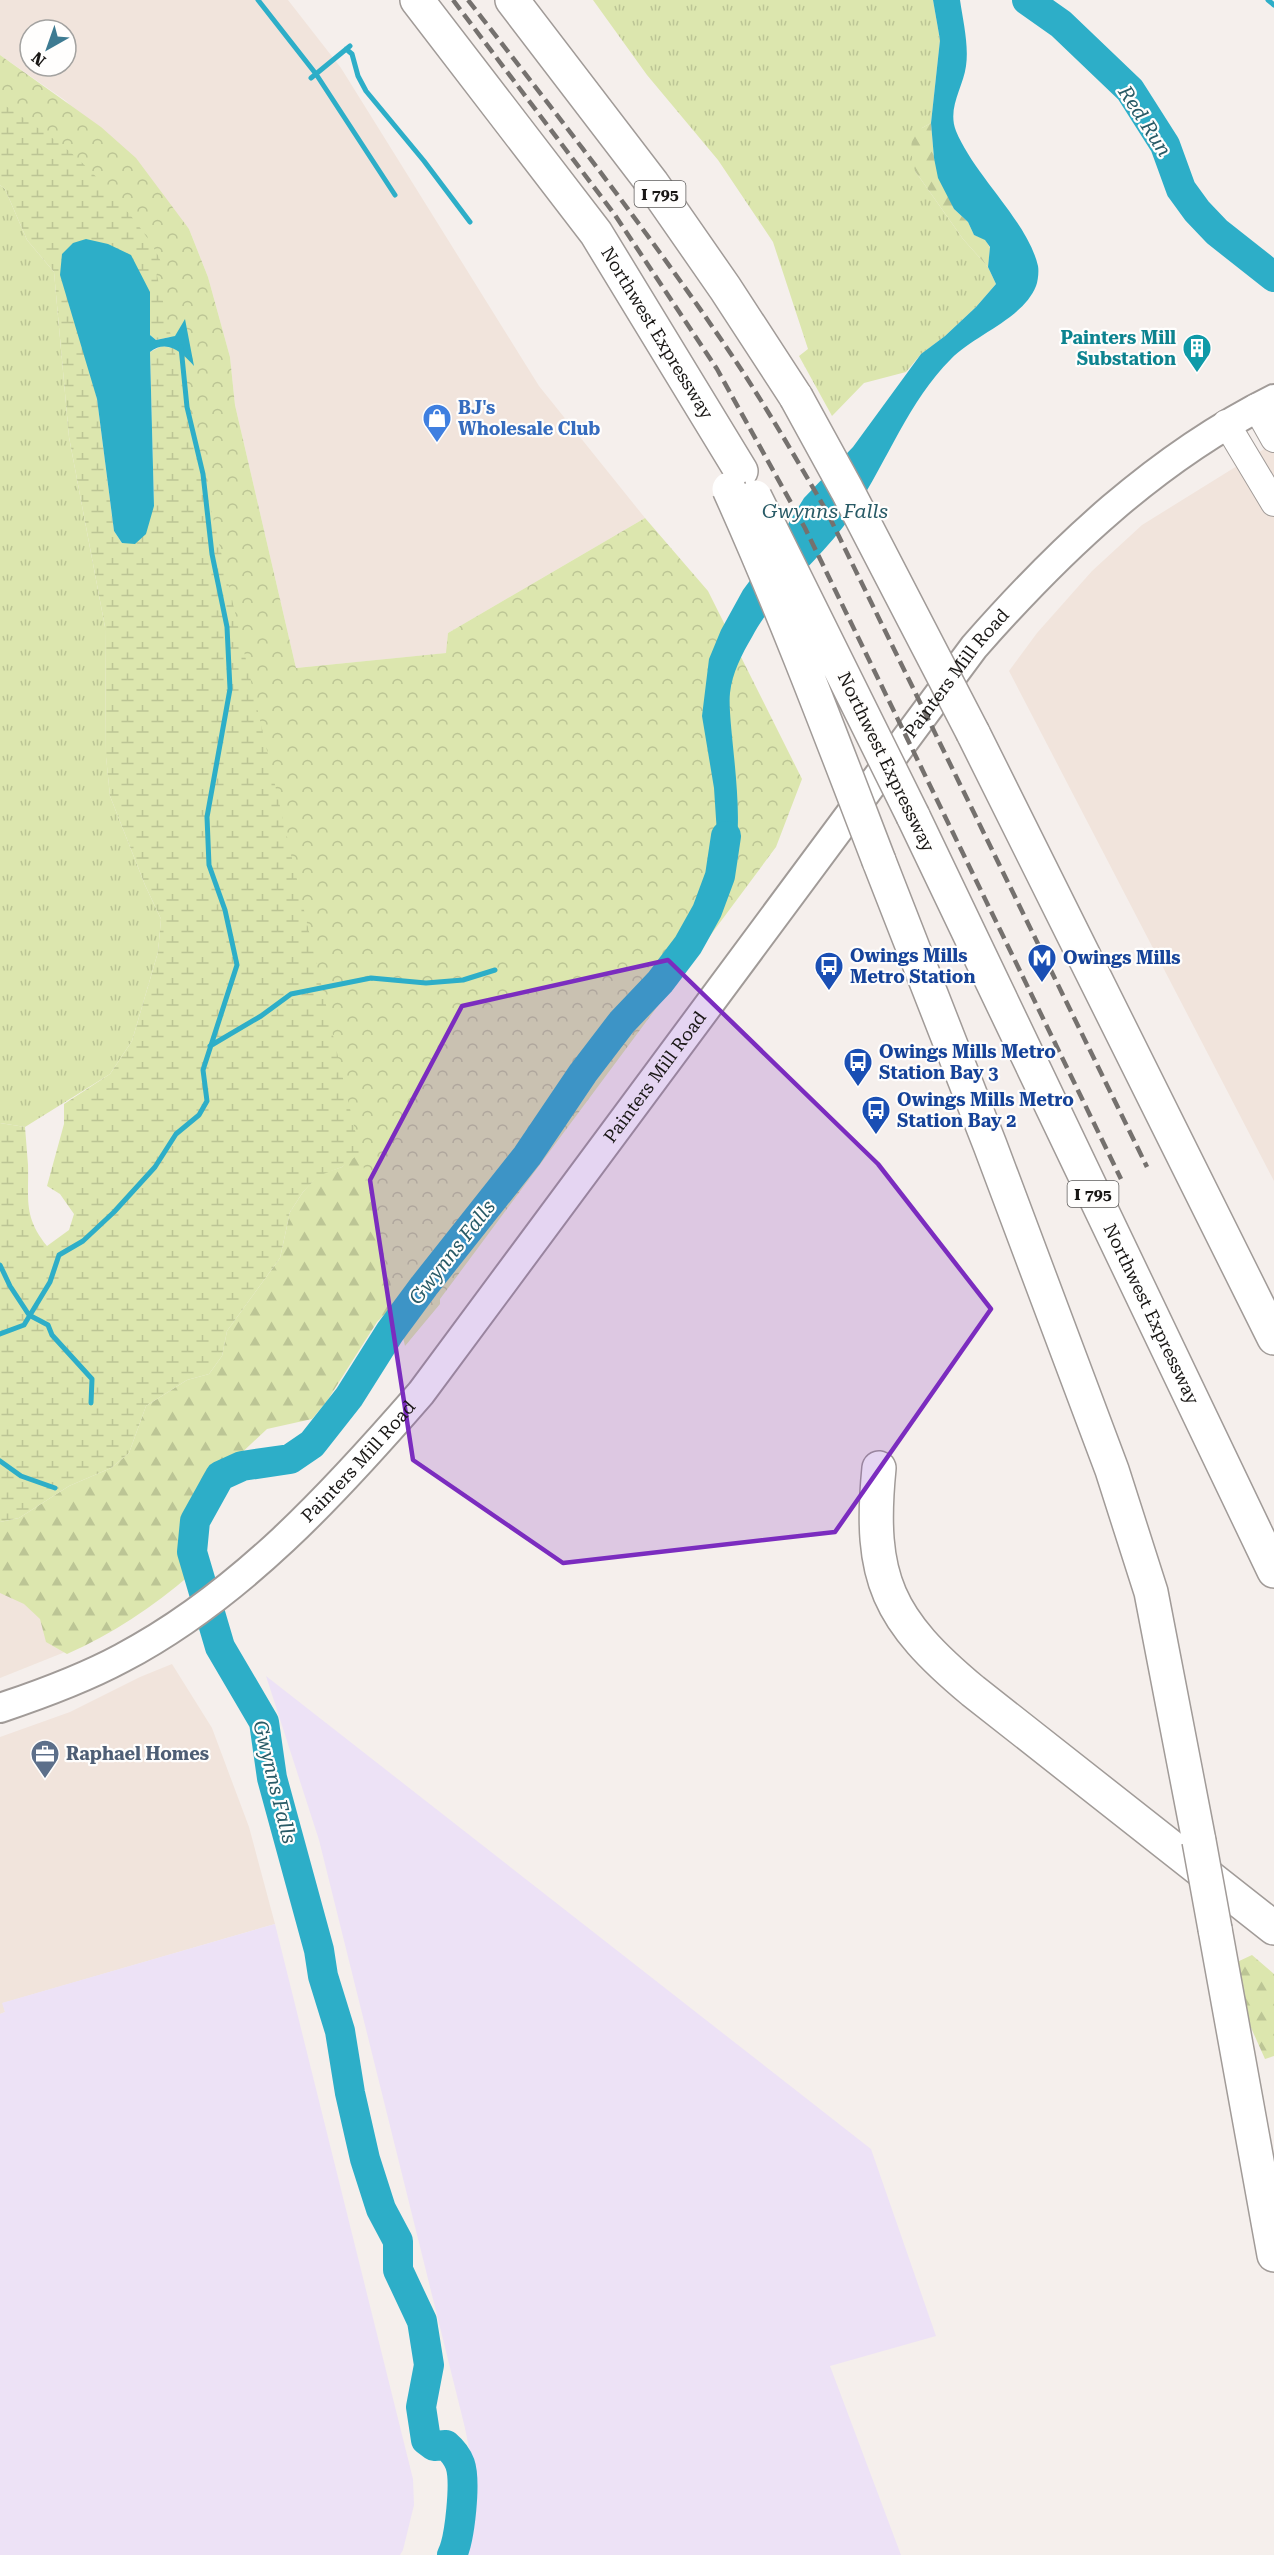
<svg xmlns="http://www.w3.org/2000/svg" width="1274" height="2555" font-family="'Roboto Serif',serif">
<style>
.built{fill:#f1e4dc;fill-rule:evenodd}
.industrial{fill:#ede2f6}
.grass{fill:url(#grass-tufts)}
.forest{fill:url(#forest-firs)}
.wetland{fill:url(#wetland-marsh)}
.park{fill:url(#park-crowns)}
.water{fill:#2daec8}
.lines{fill:none;stroke-linecap:round;stroke-linejoin:round}
.stream{stroke:#2daec8;stroke-width:5}
.river{stroke:#2daec8;stroke-width:30}
.tertiary-casing{stroke:#a19b98;stroke-width:28}
.secondary-casing{stroke:#a19b98;stroke-width:32}
.motorway-casing{stroke:#a19b98;stroke-width:36}
.tertiary{stroke:#fff;stroke-width:26}
.secondary{stroke:#fff;stroke-width:28}
.motorway{stroke:#fff;stroke-width:33}
.rail{stroke:#75716e;stroke-width:4.5;stroke-dasharray:12 6;stroke-linecap:butt}
.motorway-bridge-casing{stroke:#a19b98;stroke-width:36;stroke-linecap:butt}
.motorway-bridge{stroke:#fff;stroke-width:33}
.marked{fill:#7b2cbf;fill-opacity:0.2;stroke:#7b2cbf;stroke-width:4.5;stroke-linejoin:round}
.labels{text-anchor:middle;stroke-width:4.5;stroke-linejoin:round;paint-order:stroke}
.shield{fill:#fffefd;stroke:#5e5c5b;stroke-width:1.5}
.shield-label{font-size:16px;font-weight:bold;fill:#191715}
.street-label{font-size:18px;fill:#191715;stroke:#fffefd}
.culture-label{font-size:18px;font-weight:bold;fill:#0d838f;stroke:#fffefd;text-anchor:end}
.shop-label{font-size:18px;font-weight:bold;fill:#366cbe;stroke:#fffefd;text-anchor:start}
.transit-label{font-size:18px;font-weight:bold;fill:#164399;stroke:#fffefd;text-anchor:start}
.service-label{font-size:18px;font-weight:bold;fill:#4e5e75;stroke:#fffefd;text-anchor:start}
.water-label{font-size:20px;font-style:italic;fill:#285a66;stroke:#fffefd}
</style>
<defs>
<pattern id="grass-tufts" width="24" height="20" patternUnits="userSpaceOnUse" patternTransform="scale(1.5)"><rect width="24" height="20" fill="#dce6ae"/><path d="M3 7l-1-3M5 7V3M7 7l1-3M15 17l-1-3M17 17v-4M19 17l1-3" fill="none" stroke="#bcc595"/></pattern>
<pattern id="forest-firs" width="22" height="20" patternUnits="userSpaceOnUse" patternTransform="scale(1.5)"><rect width="22" height="20" fill="#dce6ae"/><path d="M5 1l3.5 6h-7zM16 11l3.5 6h-7z" fill="#bcc595"/></pattern>
<pattern id="wetland-marsh" width="20" height="14" patternUnits="userSpaceOnUse" patternTransform="scale(1.5)"><rect width="20" height="14" fill="#dce6ae"/><path d="M1 5h8M5 5V1M11 12h8M15 12V8" fill="none" stroke="#bcc595"/></pattern>
<pattern id="park-crowns" width="20" height="18" patternUnits="userSpaceOnUse" patternTransform="scale(1.5)"><rect width="20" height="18" fill="#dce6ae"/><path d="M2 6a3 3 0 1 1 6 0M12 15a3 3 0 1 1 6 0" fill="none" stroke="#bcc595"/></pattern>
</defs>
<rect width="100%" height="100%" fill="#f5efec"/>
<!-- built -->
<path class="built" d="M0 0H288L341 68 539 386 645 518 448 633 447 653 296 668 235 405 230 357 208 277 189 229 66 101 0 55ZM30 30H66V66H30Z
M1274 443V1181L1009 671 1037 633 1092 571 1142 525Z
M0 1544 75 1648 0 1678Z
M172 1664 212 1728 249 1827 275 1924 3 2003 5 2012 0 2014V1737L70 1712 140 1677Z"/>
<!-- industrial -->
<path class="industrial" d="M266 1676 871 2149 936 2336 830 2366 901 2555H466L476 2510 474 2473 465 2428 319 1840Z
M275 1924 413 2479 414 2505 403 2550 400 2555H0V2014L5 2012 2 2003Z"/>
<!-- grass -->
<path class="grass" d="M593 0H933L940 40 931 123 922 128 915 171 963 239 988 267 996 284 976 307 945 336 921 354 906 372 864 383 832 416 799 356 808 349 773 242 718 160 647 75Z
M0 185 5 189 27 240 54 272 69 437 105 627 106 756 110 796 145 885 161 919 158 952 132 1041 110 1074 25 1127 0 1123Z"/>
<!-- forest -->
<path class="forest" d="M931 123 934 158 954 209 968 222 974 235 985 239 990 248 988 267 963 239 915 171 911 151 912 138 922 128Z
M374 1134 483 1213 377 1322 327 1401 312 1419 267 1429 199 1493 187 1512 190 1575C153 1607 112 1634 67 1654L46 1642 40 1619 24 1604 0 1593V1522L19 1518 69 1486 111 1468 129 1453 146 1406 187 1380 209 1374 222 1356 227 1331 280 1258 290 1212 303 1192 318 1175 342 1167Z
M1252 1955 1274 1974V2056L1265 2059 1244 2012 1237 1962Z"/>
<!-- wetland -->
<path class="wetland" d="M0 95 125 195 180 294 175 336 156 340 150 335 149 292 87 357 97 399 114 531 122 543 154 506 150 352 162 346 178 349 374 1134 360 1153 342 1167 318 1176 303 1192 290 1212 280 1258 227 1331 222 1356 209 1374 187 1380 146 1406 129 1453 111 1468 69 1486 19 1518 0 1522V1123L25 1127C26 1140 27 1152 28 1165 29 1200 23 1216 47 1246L69 1230 74 1214 60 1194 47 1186 64 1124V1104L110 1074 132 1041 158 952 161 919 145 885 110 796 106 757 105 627 69 437 54 272 27 240 5 189 0 185Z"/>
<!-- park -->
<path class="park" d="M0 55 101 127 136 158 189 229 208 277 230 357 235 405 296 668 446 653 448 633 645 518 708 591 802 779 776 847 440 1299V1304L405 1346 155 267 163 274C166 247 91 169 69 151 47 133 23 118 0 102Z"/>
<!-- water -->
<path class="water" d="M933 0H960C963 21 969 45 966 66 963 88 947 108 956 131 974 175 1028 222 1038 266 1039 271 1038 281 1036 286 1023 319 974 335 951 359 904 406 883 474 843 527 815 564 774 595 752 637 742 654 732 673 730 693 726 728 756 860 720 876L714 862 717 834 714 788 702 716 709 659 721 630 743 590 771 552 804 498 853 447 921 354 945 336 976 307 996 284 988 267 990 247 985 240 974 235 968 222 954 209 938 178 934 158 931 123 940 40Z
M86 239 108 244 131 255 150 292V335L156 340 175 336 185 319 194 366C183 353 167 338 150 352L154 506 146 534 135 544 122 543 114 531 97 399 60 275 62 254 73 243Z"/>
<g class="lines">
<!-- stream -->
<path class="stream" d="M258 0 316 74 395 195
M1268 0 1274 5
M346 49 352 54 358 76 366 91 424 161 470 222
M311 78 350 46
M210 1046 261 1016 291 994 371 978 426 983 463 980 495 970
M0 1265 10 1286 29 1315 48 1325 52 1335 92 1379 91 1403
M0 1334 24 1325 50 1282 59 1255 83 1241 114 1212 155 1167 176 1134 199 1115 207 1101 203 1070 237 965 225 910 209 865 207 817 230 689 227 627 212 554 203 474 187 407 181 347
M0 1461 21 1476 55 1488"/>
<!-- river -->
<path class="river" d="M1027 0 1061 24 1130 90 1165 145 1181 189 1197 211 1217 232 1274 277
M452 2555C460 2539 466 2481 460 2464 457 2456 453 2451 446 2445L434 2446 426 2440 421 2407 429 2365 422 2321 398 2270V2241L381 2209 365 2159 350 2093 340 2031 323 1976 319 1950 272 1778 264 1722 220 1647 192 1552 195 1521 220 1476 242 1466 290 1459 312 1444 349 1397 390 1332 424 1286 527 1156 583 1073 622 1022 660 982 688 945 707 911 720 876 726 836"/>
<!-- tertiary casing -->
<g class="tertiary-casing">
<path id="tertiary" d="M1256 407 1274 439
M1226 423 1274 503"/>
</g>
<!-- secondary casing -->
<g class="secondary-casing">
<g id="secondary">
<path id="s1" d="M0 1708C42 1694 83 1679 122 1658 240 1596 335 1492 421 1393L974 647C1060 549 1157 457 1274 399"/>
</g>
</g>
<!-- motorway casing -->
<g class="motorway-casing">
<g id="motorway">
<path id="s2" d="M417 0 596 233 741 471"/>
<path d="M512 0 652 183 725 288 796 397"/>
<path d="M973 733 1274 1338"/>
<path id="s3" d="M913 816 1274 1571"/>
<path d="M879 861 990 1145 1112 1470 1151 1592 1199 1841"/>
<path d="M879 1468C868 1579 888 1620 973 1691L1274 1928"/>
<path d="M1215 1929 1274 2255"/>
</g>
</g>
<!-- tertiary -->
<use href="#tertiary" class="tertiary"/>
<!-- secondary -->
<use href="#secondary" class="secondary"/>
<!-- motorway -->
<use href="#motorway" class="motorway"/>
<!-- rail -->
<path class="rail" d="M453 0 615 215 717 369 805 528 1121 1179
M468 0C559 117 650 234 733 357 767 408 797 460 827 512L1147 1167"/>
<!-- motorway-bridge casing -->
<g class="motorway-bridge-casing">
<path id="motorway-bridge" d="M796 397 847 490 973 733
M729 489C784 611 831 736 879 861
M755 497 913 816
M1199 1841 1215 1929"/>
</g>
<!-- motorway-bridge -->
<use href="#motorway-bridge" class="motorway-bridge"/>
</g>
<!-- marked area -->
<path class="marked" d="M668 960 878 1164 991 1309 835 1532 563 1563 413 1460 370 1180 462 1006Z"/>
<!-- icons -->
<defs>
<g id="building-pin" transform="scale(1.5)"><path d="M0 17L-7.5 6A9.5 9.5 0 1 1 7.5 6Z" fill="#0f9aa8" stroke="#fffefd"/><path d="M-4-6H4V6H1V3H-1V6H-4ZM-2.5-4.3h1.7v1.8h-1.7ZM.8-4.3h1.7v1.8H.8ZM-2.5-1h1.7V.8h-1.7ZM.8-1h1.7V.8H.8Z" fill="#fff"/></g>
<g id="shop-pin" transform="scale(1.5)"><path d="M0 17L-7.5 6A9.5 9.5 0 1 1 7.5 6Z" fill="#3f7fe0" stroke="#fffefd"/><path d="M-5-2.5h2.3a2.7 3.5 0 0 1 5.4 0H5L5.5 6h-11ZM-1.5-2.5h3a1.5 2.3 0 0 0-3 0Z" fill="#fff"/></g>
<g id="metro-pin" transform="scale(1.5)"><path d="M0 17L-7.5 6A9.5 9.5 0 1 1 7.5 6Z" fill="#1a4fb4" stroke="#fffefd"/><path d="M-5.5 5V-5H-3L0 0L3-5H5.5V5H3V-.5L0 4L-3-.5V5Z" fill="#fff"/></g>
<g id="bus-pin" transform="scale(1.5)"><path d="M0 17L-7.5 6A9.5 9.5 0 1 1 7.5 6Z" fill="#1a4fb4" stroke="#fffefd"/><path d="M-5-6H5V4H4V6H2V4H-2V6H-4V4H-5ZM-3.5-4V0h7V-4ZM-3.5 1.2v1.5H-2V1.2ZM2 1.2v1.5H3.5V1.2Z" fill="#fff"/></g>
<g id="office-pin" transform="scale(1.5)"><path d="M0 17L-7.5 6A9.5 9.5 0 1 1 7.5 6Z" fill="#5c6f8a" stroke="#fffefd"/><path d="M-6-3h4V-5.5h4V-3h4V5H-6ZM-1-4.5V-3h2v-1.5ZM-6 0V1H6V0Z" fill="#fff"/></g>
</defs>
<g fill-rule="evenodd">
<use href="#building-pin" x="1197" y="348"/>
<use href="#shop-pin" x="437" y="418"/>
<use href="#metro-pin" x="1042" y="958"/>
<use href="#bus-pin" x="829" y="966"/>
<use href="#bus-pin" x="858" y="1062"/>
<use href="#bus-pin" x="876" y="1110"/>
<use href="#office-pin" x="45" y="1754"/>
</g>
<g class="labels">
<!-- shield labels -->
<g class="shield">
<rect x="634.5" y="181" width="51" height="26" rx="4.5"/>
<rect x="1067.5" y="1181" width="51" height="26" rx="4.5"/>
</g>
<g class="shield-label">
<text x="660" y="200">I 795</text>
<text x="1093" y="1200">I 795</text>
</g>
<!-- street labels -->
<g class="street-label">
<text dy="6" stroke="none"><textPath href="#s2" startOffset="411">Northwest Expressway</textPath></text>
<text dy="6" stroke="none"><textPath href="#s1" startOffset="1431">Painters Mill Road</textPath></text>
<text transform="translate(886 762) rotate(64)" y="6">Northwest Expressway</text>
<text dy="6" stroke="none"><textPath href="#s1" startOffset="927">Painters Mill Road</textPath></text>
<text dy="6" stroke="none"><textPath href="#s3" startOffset="552">Northwest Expressway</textPath></text>
<text dy="6" stroke="none"><textPath href="#s1" startOffset="441">Painters Mill Road</textPath></text>
</g>
<!-- culture labels -->
<g class="culture-label">
<text x="1176" y="344">Painters Mill<tspan x="1176" dy="21">Substation</tspan></text>
</g>
<!-- shop labels -->
<g class="shop-label">
<text x="458" y="414">BJ's<tspan x="458" dy="21">Wholesale Club</tspan></text>
</g>
<!-- transit labels -->
<g class="transit-label">
<text x="850" y="962">Owings Mills<tspan x="850" dy="21">Metro Station</tspan></text>
<text x="1063" y="964">Owings Mills</text>
<text x="879" y="1058">Owings Mills Metro<tspan x="879" dy="21">Station Bay 3</tspan></text>
<text x="897" y="1106">Owings Mills Metro<tspan x="897" dy="21">Station Bay 2</tspan></text>
</g>
<!-- service labels -->
<g class="service-label">
<text x="66" y="1760">Raphael Homes</text>
</g>
<!-- water labels -->
<g class="water-label">
<text transform="translate(1145 121) rotate(57)" y="7">Red Run</text>
<text x="825" y="518">Gwynns Falls</text>
<text transform="translate(452 1252) rotate(-52)" y="7">Gwynns Falls</text>
<text transform="translate(275 1782) rotate(76)" y="7">Gwynns Falls</text>
</g>
</g>
<!-- north arrow -->
<g transform="translate(48 48) rotate(220)"><circle r="28" fill="#fffefd" stroke="#a3a2a0" stroke-width="1.5"/>
<path d="M0-4.5L10 22L0 15L-10 22Z" fill="#3e7b92"/>
<text y="-9" font-size="16" font-weight="bold" text-anchor="middle" fill="#191715">N</text>
</g>
</svg>
